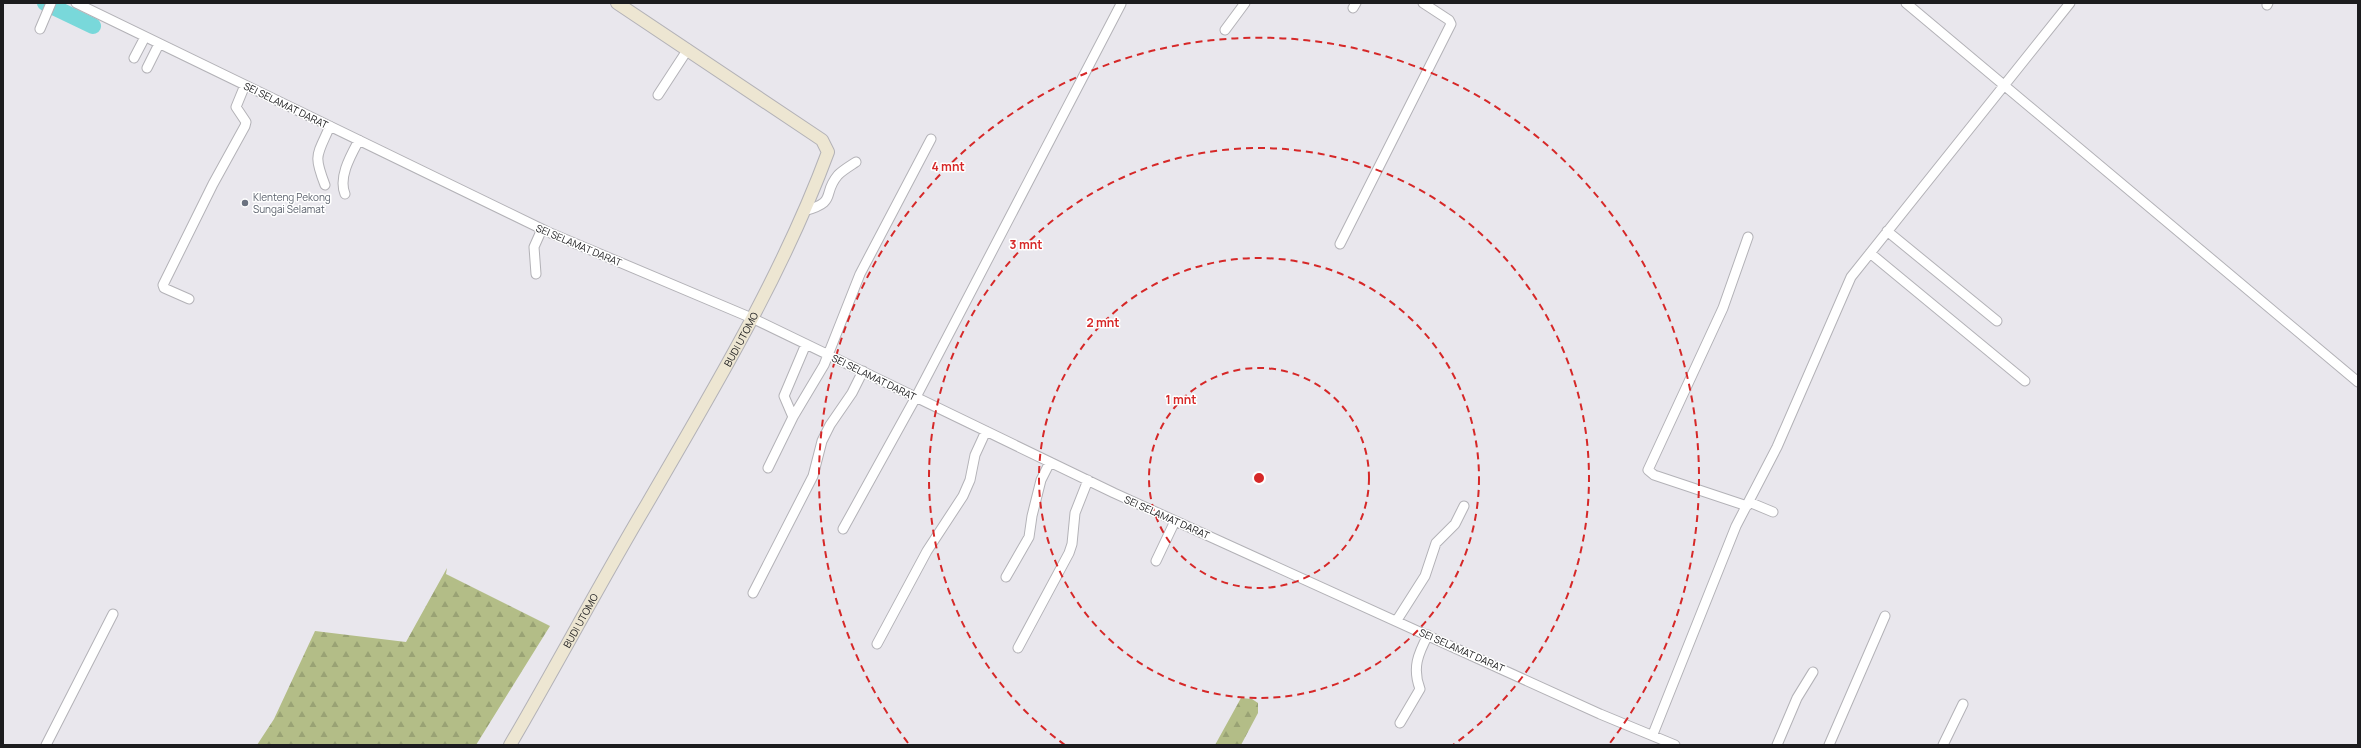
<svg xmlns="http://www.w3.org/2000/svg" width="2361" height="748" font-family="Manrope,sans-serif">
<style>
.forest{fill:url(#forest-firs)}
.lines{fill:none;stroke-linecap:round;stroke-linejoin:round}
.river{stroke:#79d8da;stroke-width:16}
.street-casing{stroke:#b3b2b7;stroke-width:11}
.secondary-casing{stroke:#b3b2b7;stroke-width:14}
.street{stroke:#fff;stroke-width:9}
.secondary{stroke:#ede6d2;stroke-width:12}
.ring{fill:none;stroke:#d62828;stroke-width:2;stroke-dasharray:7 5}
.worship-dot{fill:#6b7280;stroke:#fff;stroke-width:1.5}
.labels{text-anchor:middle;stroke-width:3;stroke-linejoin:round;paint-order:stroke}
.street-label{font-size:10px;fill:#1c1c1e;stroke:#fff}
.worship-label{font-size:10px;fill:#5b616d;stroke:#fff;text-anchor:start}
.centre{fill:#d62828;stroke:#fff;stroke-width:2}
.ring-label{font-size:12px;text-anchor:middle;font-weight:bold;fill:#d62828;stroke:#fff;stroke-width:3;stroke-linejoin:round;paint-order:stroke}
</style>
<defs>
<pattern id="forest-firs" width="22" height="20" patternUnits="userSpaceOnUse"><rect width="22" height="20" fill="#b3bd87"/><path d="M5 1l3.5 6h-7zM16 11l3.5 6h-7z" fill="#99a274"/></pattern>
</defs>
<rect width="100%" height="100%" fill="#e9e7ed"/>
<!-- forest -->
<path class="forest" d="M447 568 446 574 550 626 476 745H257L274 719 315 631 406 642Z
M1241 698 1252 699 1258 703V713L1241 745H1215Z"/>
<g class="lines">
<!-- river -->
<path class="river" d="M45 3 93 26"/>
<!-- street casing -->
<g class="street-casing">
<path id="street" d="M76 3 548 232 754 319 1114 493 1600 714 1675 745
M1906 3 2358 382
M2267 5 2268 3
M1353 8 1356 3
M40 29 51 3
M1225 30 1245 3
M134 58 145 37
M147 68 159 44
M658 95 688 49
M325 185C313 154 317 156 330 126
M345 194C338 177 351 155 359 140
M804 211C839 201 821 195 838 175 843 170 850 166 856 162
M1887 231 1997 321
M1340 244 1451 24 1449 20 1423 3
M1870 253 2025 381
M536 274 534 247 542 229
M189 299 164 288 163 285 213 184 245 126 246 122 236 107 245 85
M793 417 784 396 806 344
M768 468 793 417 824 365 860 274 931 139
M1749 502 1773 512
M1747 506 1654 475 1648 470 1723 308 1748 237
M843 529 916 397 1121 4
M1156 561 1175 521
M1006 577 1029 537 1032 516 1041 480 1050 462
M753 593 813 476 822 441 830 425 852 393 863 371
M1397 620 1425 576 1436 543 1455 524 1464 506
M877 644 927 551 963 496 970 480 975 455 986 431
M1018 648 1069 553 1072 544 1075 513 1088 480
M1400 723 1420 689C1412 668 1418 654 1428 635
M1653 734 1736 526 1777 447 1851 277 2070 3
M46 745 113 614
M1777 745 1797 698 1813 672
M1829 745 1885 616
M1943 745 1963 704"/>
</g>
<!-- secondary casing -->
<g class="secondary-casing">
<g id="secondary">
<path id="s1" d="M510 745C557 665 600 583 647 504 713 390 782 276 828 152L822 140 617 3"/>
</g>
</g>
<!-- street -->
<use href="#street" class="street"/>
<!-- secondary -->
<use href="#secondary" class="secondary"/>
</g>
<!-- distance rings -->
<g class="ring">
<circle cx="1259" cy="478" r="110"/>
<circle cx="1259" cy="478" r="220"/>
<path d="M1065 745A330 330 0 1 1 1453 745"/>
<path d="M908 743A440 440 0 1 1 1610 743"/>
</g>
<!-- markers -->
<circle class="worship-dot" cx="245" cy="203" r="4"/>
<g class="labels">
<!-- street labels -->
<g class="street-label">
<text transform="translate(286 105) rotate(26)" y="4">SEI SELAMAT DARAT</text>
<text transform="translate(579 245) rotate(23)" y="4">SEI SELAMAT DARAT</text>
<text dy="4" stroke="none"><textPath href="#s1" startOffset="467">BUDI UTOMO</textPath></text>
<text transform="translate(874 377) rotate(26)" y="4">SEI SELAMAT DARAT</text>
<text transform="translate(1167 517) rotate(24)" y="4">SEI SELAMAT DARAT</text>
<text dy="4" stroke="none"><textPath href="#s1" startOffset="143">BUDI UTOMO</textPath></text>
<text transform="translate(1462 650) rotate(24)" y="4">SEI SELAMAT DARAT</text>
</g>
<!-- worship labels -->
<g class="worship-label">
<text x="253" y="201">Klenteng Pekong<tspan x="253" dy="12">Sungai Selamat</tspan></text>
</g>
</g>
<circle cx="1259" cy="478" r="6" class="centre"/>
<g class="ring-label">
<text x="948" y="171">4 mnt</text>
<text x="1026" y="249">3 mnt</text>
<text x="1103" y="327">2 mnt</text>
<text x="1181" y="404">1 mnt</text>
</g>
<!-- border -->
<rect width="2361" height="748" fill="none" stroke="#1c1c1e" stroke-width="8"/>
</svg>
